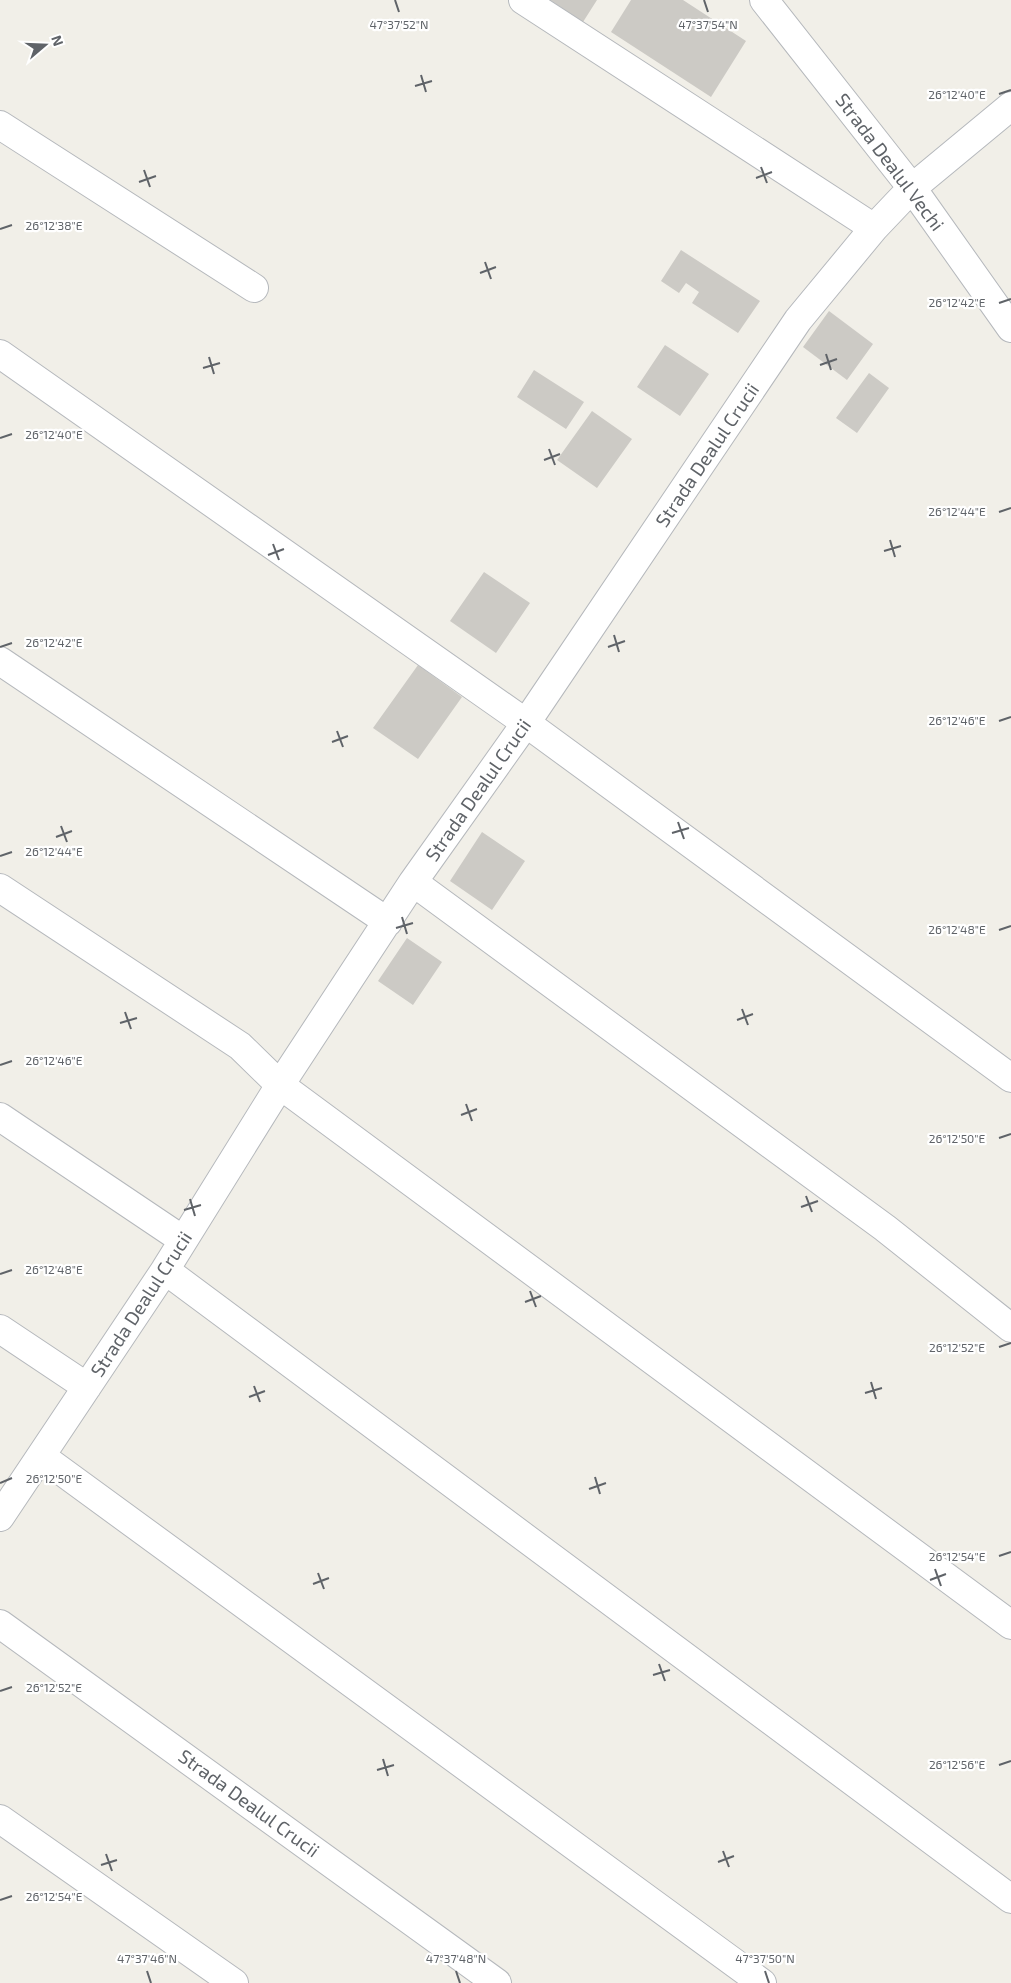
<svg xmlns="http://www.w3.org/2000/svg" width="1011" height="1983" font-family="'Exo 2',sans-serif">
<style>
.building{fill:#cccac5}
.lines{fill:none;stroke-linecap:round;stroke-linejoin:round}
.street-casing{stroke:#b5b8bc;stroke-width:30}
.street{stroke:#fff;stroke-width:28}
.ticks{fill:none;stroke:#5f6368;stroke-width:2}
.labels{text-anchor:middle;stroke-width:4.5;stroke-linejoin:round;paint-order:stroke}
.street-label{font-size:19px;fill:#5f6368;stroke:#fff}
.ticks-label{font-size:12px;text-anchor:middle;fill:#5f6368;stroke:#fff;stroke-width:4.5;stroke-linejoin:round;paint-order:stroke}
</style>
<rect width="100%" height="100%" fill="#f1efe8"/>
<!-- building -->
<path class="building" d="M550 0H597L583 22Z
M631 0H683L746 41 711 97 611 32Z
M681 250 760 301 738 333 692 303 699 292 686 283 679 293 661 281Z
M829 311 873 344 847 380 803 347Z
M665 345 709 374 680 416 637 387Z
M534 370 584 402 566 429 517 397Z
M869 373 889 388 857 433 836 418Z
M592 411 632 439 597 488 557 460Z
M484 572 530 603 496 653 450 621Z
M418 665 462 697 418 759 373 728Z
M482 832 525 861 492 910 450 881Z
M407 938 442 962 413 1005 378 981Z"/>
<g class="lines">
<!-- street casing -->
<g class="street-casing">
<path id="street" d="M523 0 874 228
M764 0 912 188 1011 328
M0 125 254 288
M0 354 526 723 1011 1078
M0 661 388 922
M413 882 885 1228 1011 1328
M0 888 240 1046 280 1085 1011 1625
M0 1117 183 1240
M165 1270 1011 1899
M0 1329 87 1387
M41 1456 762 1983
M0 1517 165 1270 280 1085 413 882 526 723 798 320 874 228 912 188 1011 106
M0 1624 497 1983
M0 1819 234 1983"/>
</g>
<!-- street -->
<use href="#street" class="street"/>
</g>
<!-- ticks -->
<path class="ticks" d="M395 0 399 12M704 0 708 12M421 75 426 92M415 86 432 81M999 94 1011 90M761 167 767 183M144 170 150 187M756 178 772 172M139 182 156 176M0 229 12 225M485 262 491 279M480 273 496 267M999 303 1011 299M826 354 831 370M209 357 214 374M820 365 837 359M203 368 220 363M0 438 12 434M549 449 555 465M544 460 560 454M999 512 1011 508M890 540 895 557M273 544 279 560M884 551 901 546M268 555 284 549M614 635 619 652M0 647 12 643M608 647 625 641M999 721 1011 717M337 731 343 747M332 742 348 736M678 822 684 839M61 826 67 842M672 833 689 828M56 837 72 831M0 856 12 852M402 917 407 934M396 928 413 923M999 930 1011 926M742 1009 748 1025M125 1012 131 1029M737 1020 753 1014M120 1023 137 1018M0 1065 12 1061M466 1104 472 1121M461 1115 477 1109M999 1138 1011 1134M806 1196 812 1212M190 1199 195 1216M801 1207 818 1201M184 1210 201 1205M0 1274 12 1270M530 1291 536 1307M525 1302 541 1296M999 1347 1011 1343M871 1382 876 1399M254 1386 260 1402M865 1393 882 1388M249 1397 265 1391M595 1477 600 1494M0 1483 12 1478M589 1489 606 1483M999 1556 1011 1552M935 1569 941 1586M318 1573 324 1589M930 1580 946 1574M313 1584 329 1578M659 1664 665 1681M653 1675 670 1670M0 1691 12 1687M383 1759 388 1776M999 1765 1011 1761M377 1770 394 1765M723 1851 729 1867M106 1854 112 1871M718 1862 734 1856M101 1865 117 1860M0 1900 12 1896M147 1971 151 1983M456 1971 460 1983M765 1971 769 1983"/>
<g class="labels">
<!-- street labels -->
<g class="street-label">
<text transform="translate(890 162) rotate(53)" y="7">Strada Dealul Vechi</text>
<text transform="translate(707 455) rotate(-56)" y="7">Strada Dealul Crucii</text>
<text transform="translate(478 790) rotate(-55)" y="7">Strada Dealul Crucii</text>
<text transform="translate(141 1304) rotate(-57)" y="7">Strada Dealul Crucii</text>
<text transform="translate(249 1803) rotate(36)" y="7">Strada Dealul Crucii</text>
</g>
</g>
<g class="ticks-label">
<text x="399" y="29">47°37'52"N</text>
<text x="708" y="29">47°37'54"N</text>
<text x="957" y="99">26°12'40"E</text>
<text x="54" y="230">26°12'38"E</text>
<text x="957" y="307">26°12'42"E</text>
<text x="54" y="439">26°12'40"E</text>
<text x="957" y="516">26°12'44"E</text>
<text x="54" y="647">26°12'42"E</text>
<text x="957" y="725">26°12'46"E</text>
<text x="54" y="856">26°12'44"E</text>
<text x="957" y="934">26°12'48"E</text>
<text x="54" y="1065">26°12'46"E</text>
<text x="957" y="1143">26°12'50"E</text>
<text x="54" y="1274">26°12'48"E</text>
<text x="957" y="1352">26°12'52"E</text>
<text x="54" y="1483">26°12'50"E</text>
<text x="957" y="1561">26°12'54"E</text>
<text x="54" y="1692">26°12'52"E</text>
<text x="957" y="1769">26°12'56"E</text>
<text x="54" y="1901">26°12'54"E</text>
<text x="147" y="1963">47°37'46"N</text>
<text x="456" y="1963">47°37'48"N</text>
<text x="765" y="1963">47°37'50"N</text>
</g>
<!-- north arrow -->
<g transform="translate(45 45) rotate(71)" stroke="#ffffff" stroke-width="4" paint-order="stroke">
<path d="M0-4L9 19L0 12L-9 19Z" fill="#5f6368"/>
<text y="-8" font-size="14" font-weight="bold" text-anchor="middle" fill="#5f6368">N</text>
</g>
</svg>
